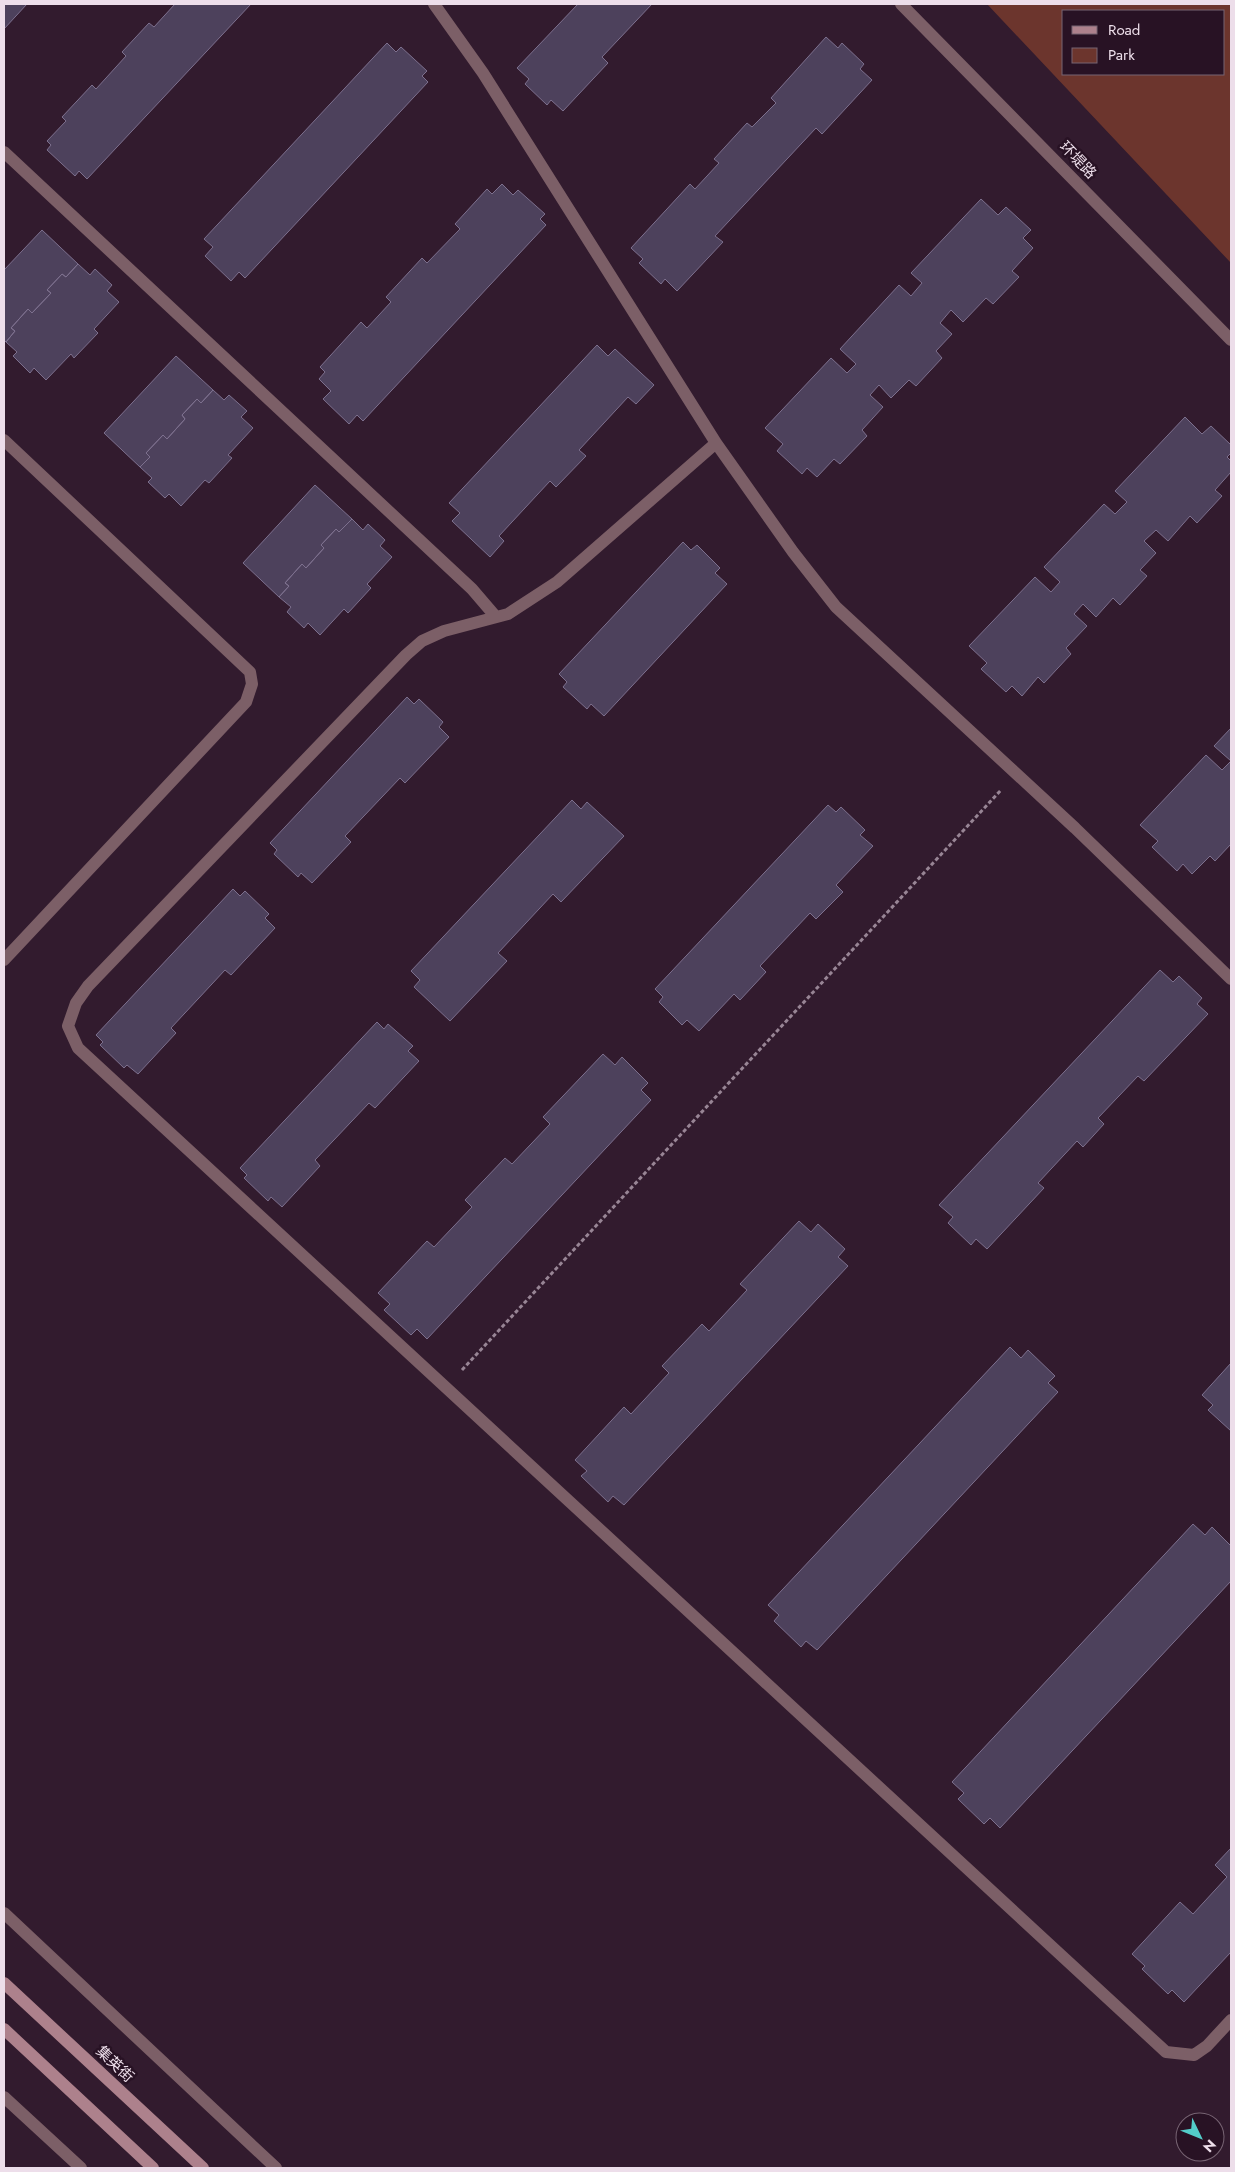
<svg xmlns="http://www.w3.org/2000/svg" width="1235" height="2172" font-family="Jost,'Noto Sans SC',sans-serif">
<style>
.green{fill:#6c352d;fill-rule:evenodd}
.building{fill:#4d415c;stroke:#7d708e}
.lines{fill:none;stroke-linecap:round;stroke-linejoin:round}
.path{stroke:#988595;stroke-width:3;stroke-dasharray:4 2.5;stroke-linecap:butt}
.service{stroke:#7c5f67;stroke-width:12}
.minor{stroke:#7c5f67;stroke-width:12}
.tertiary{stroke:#7c5f67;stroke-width:12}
.secondary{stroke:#ad818c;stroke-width:12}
.labels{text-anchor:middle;stroke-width:5;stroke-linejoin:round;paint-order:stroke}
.street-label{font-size:15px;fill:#eddeea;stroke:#281224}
</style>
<rect width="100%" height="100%" fill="#321b2e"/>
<!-- green -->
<path class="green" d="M987 4H1231V263ZM1064 11H1224V74H1064Z"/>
<!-- building -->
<path class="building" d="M4 4H27L4 29Z
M175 4H251L87 179 79 171 75 176 47 150 51 145 47 141 66 121 62 117 92 85 96 89 126 56 122 52 149 23 154 27Z
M578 4H652L602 57 608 63 563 111 551 100 547 105 525 84 529 79 517 68Z
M826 37 838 48 842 43 864 64 860 69 872 80 822 134 816 128 715 236 723 242 677 291 665 279 661 284 639 263 643 259 631 248 690 184 695 189 719 163 714 159 747 123 752 127 776 103 771 98Z
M387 43 396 52 401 47 427 71 422 76 428 82 245 278 239 272 231 281 205 256 213 247 204 239Z
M502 184 513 195 518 190 545 214 540 219 546 225 363 421 357 415 349 424 323 399 331 391 319 379 325 372 320 367 361 322 367 328 391 302 386 297 422 258 427 263 460 229 455 224 487 189 492 194Z
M981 199 998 215 1006 207 1031 230 1023 238 1033 248 1012 271 1019 277 993 304 986 298 963 322 951 310 940 323 952 334 936 351 942 358 916 386 909 380 891 398 879 385 870 395 883 407 862 430 867 436 840 464 834 459 817 477 807 468 802 474 777 451 783 444 765 428 831 358 847 373 856 364 840 349 899 285 911 296 922 283 911 273Z
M42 230 78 264 66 277 62 274 47 290 51 293 32 313 28 309 11 328 15 331 6 342 4 340V270Z
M78 264 90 275 95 269 112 285 107 291 119 302 94 329 98 333 74 358 71 354 46 380 34 368 30 373 13 356 17 352 6 342 15 331 11 328 28 309 32 313 51 293 47 290 62 274 66 277Z
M597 345 608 356 615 349 654 385 636 404 628 397 579 450 586 456 556 487 550 481 499 536 504 541 490 557 452 521 460 513 449 503Z
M176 356 213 390 201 403 197 399 182 415 185 419 167 439 163 435 146 453 150 457 140 467 104 433Z
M213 390 224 400 229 395 247 411 241 417 253 428 228 455 232 458 209 483 205 480 181 506 169 494 165 498 148 482 152 478 140 467 150 457 146 453 163 435 167 439 185 419 182 415 197 399 201 403Z
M1185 417 1202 434 1211 426 1231 445V453L1227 457 1231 461V472L1215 490 1222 496 1197 523 1190 516 1168 541 1156 530 1144 541 1156 553 1140 570 1147 576 1120 605 1113 598 1096 617 1083 604 1074 614 1087 626 1066 648 1071 654 1044 683 1038 677 1022 696 1012 686 1006 692 981 669 987 663 969 646 1035 577 1051 592 1060 582 1044 567 1104 504 1115 514 1127 502 1115 491Z
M315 485 352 519 339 532 336 529 321 545 324 548 306 568 302 564 285 583 289 586 279 597 243 563Z
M352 519 363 530 368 524 385 540 380 546 392 557 367 584 371 588 348 613 344 609 320 635 308 623 304 628 287 612 291 607 279 597 289 586 285 583 302 564 306 568 324 548 321 545 336 529 339 532Z
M683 542 691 550 697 545 720 568 715 573 727 584 604 716 591 704 587 709 563 687 567 682 559 674Z
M407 697 414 704 419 699 443 722 439 727 449 737 405 783 400 778 345 836 351 842 312 883 301 873 298 877 274 854 277 850 270 843Z
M1231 728V844L1215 861 1210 856 1192 874 1183 864 1177 871 1152 847 1158 841 1140 825 1206 755 1222 770 1231 761 1214 746Z
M572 800 581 809 587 802 624 836 561 902 553 894 498 953 507 961 450 1021 414 987 420 980 411 971Z
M828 805 836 812 841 807 865 830 860 835 873 846 836 885 843 892 816 919 810 913 760 966 766 972 740 1000 734 994 699 1031 687 1020 682 1025 659 1002 663 997 655 989Z
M233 889 240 896 245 891 269 914 265 918 275 928 231 975 225 970 171 1028 176 1033 138 1074 127 1065 124 1068 100 1045 103 1042 96 1035Z
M1160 970 1173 982 1179 976 1202 998 1197 1004 1208 1014 1144 1081 1138 1076 1098 1118 1104 1124 1083 1147 1077 1141 1038 1183 1044 1188 987 1249 976 1239 971 1245 948 1223 953 1217 939 1205Z
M377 1022 384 1029 388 1024 413 1046 408 1051 419 1061 375 1108 369 1103 315 1160 320 1166 282 1207 271 1197 268 1201 244 1178 247 1175 240 1168Z
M603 1054 615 1065 622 1057 648 1083 641 1090 651 1100 427 1339 417 1329 411 1335 384 1310 390 1304 378 1293 427 1241 434 1247 472 1207 465 1200 505 1158 512 1164 550 1124 543 1117Z
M799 1221 811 1232 818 1224 845 1249 838 1257 848 1266 624 1505 613 1496 608 1502 581 1476 587 1471 575 1460 624 1407 631 1414 669 1373 662 1366 702 1324 709 1331 747 1290 740 1284Z
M1010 1347 1021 1358 1028 1350 1055 1376 1048 1383 1058 1392 817 1650 806 1641 801 1647 774 1621 779 1615 768 1605Z
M1231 1363V1431L1208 1410 1213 1405 1202 1395Z
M1193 1524 1205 1535 1212 1527 1231 1546V1581L1000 1828 990 1818 984 1824 958 1799 964 1793 952 1782Z
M1231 1848V1952L1184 2002 1172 1990 1168 1994 1142 1969 1145 1966 1132 1954 1180 1902 1193 1914 1227 1877 1215 1865Z"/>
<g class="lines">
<!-- path -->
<path class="path" d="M462 1370 1001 790"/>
<!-- service -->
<path class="service" d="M434 4 483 73 716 443 793 552 836 607 1075 828 1231 979
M4 152 472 589 496 617
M4 440 250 672 252 684 246 702 4 960
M716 443 557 582 508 614 444 631 422 641 406 655 88 986 76 1003 68 1026 78 1048 1166 2052 1194 2055 1207 2046 1231 2020"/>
<!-- minor -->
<path class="minor" d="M4 1913 276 2168
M4 2097 81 2168"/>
<!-- tertiary -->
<path class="tertiary" d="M901 4 1231 340"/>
<!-- secondary -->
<path class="secondary" d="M4 1983 203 2168
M4 2029 153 2168"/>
</g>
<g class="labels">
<!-- street labels -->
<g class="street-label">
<text transform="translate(1078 160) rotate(46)" y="5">环堤路</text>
<text transform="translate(115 2064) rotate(43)" y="5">集英街</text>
</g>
</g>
<!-- border -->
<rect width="1235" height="2172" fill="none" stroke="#eddeea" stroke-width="10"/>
<!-- legend -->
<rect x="1062" y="10" width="162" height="65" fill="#281224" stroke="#776473"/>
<rect x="1072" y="26" width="25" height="8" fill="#ad818c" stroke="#776473"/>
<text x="1108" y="35" font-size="15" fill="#eddeea">Road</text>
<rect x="1072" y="48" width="25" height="15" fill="#6c352d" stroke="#776473"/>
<text x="1108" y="60" font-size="15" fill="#eddeea">Park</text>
<!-- north arrow -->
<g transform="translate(1200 2137) rotate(133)"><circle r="24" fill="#281224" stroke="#776473"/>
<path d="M0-4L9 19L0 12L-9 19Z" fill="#53cdc9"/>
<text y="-8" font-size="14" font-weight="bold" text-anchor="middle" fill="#eddeea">N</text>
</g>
</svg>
